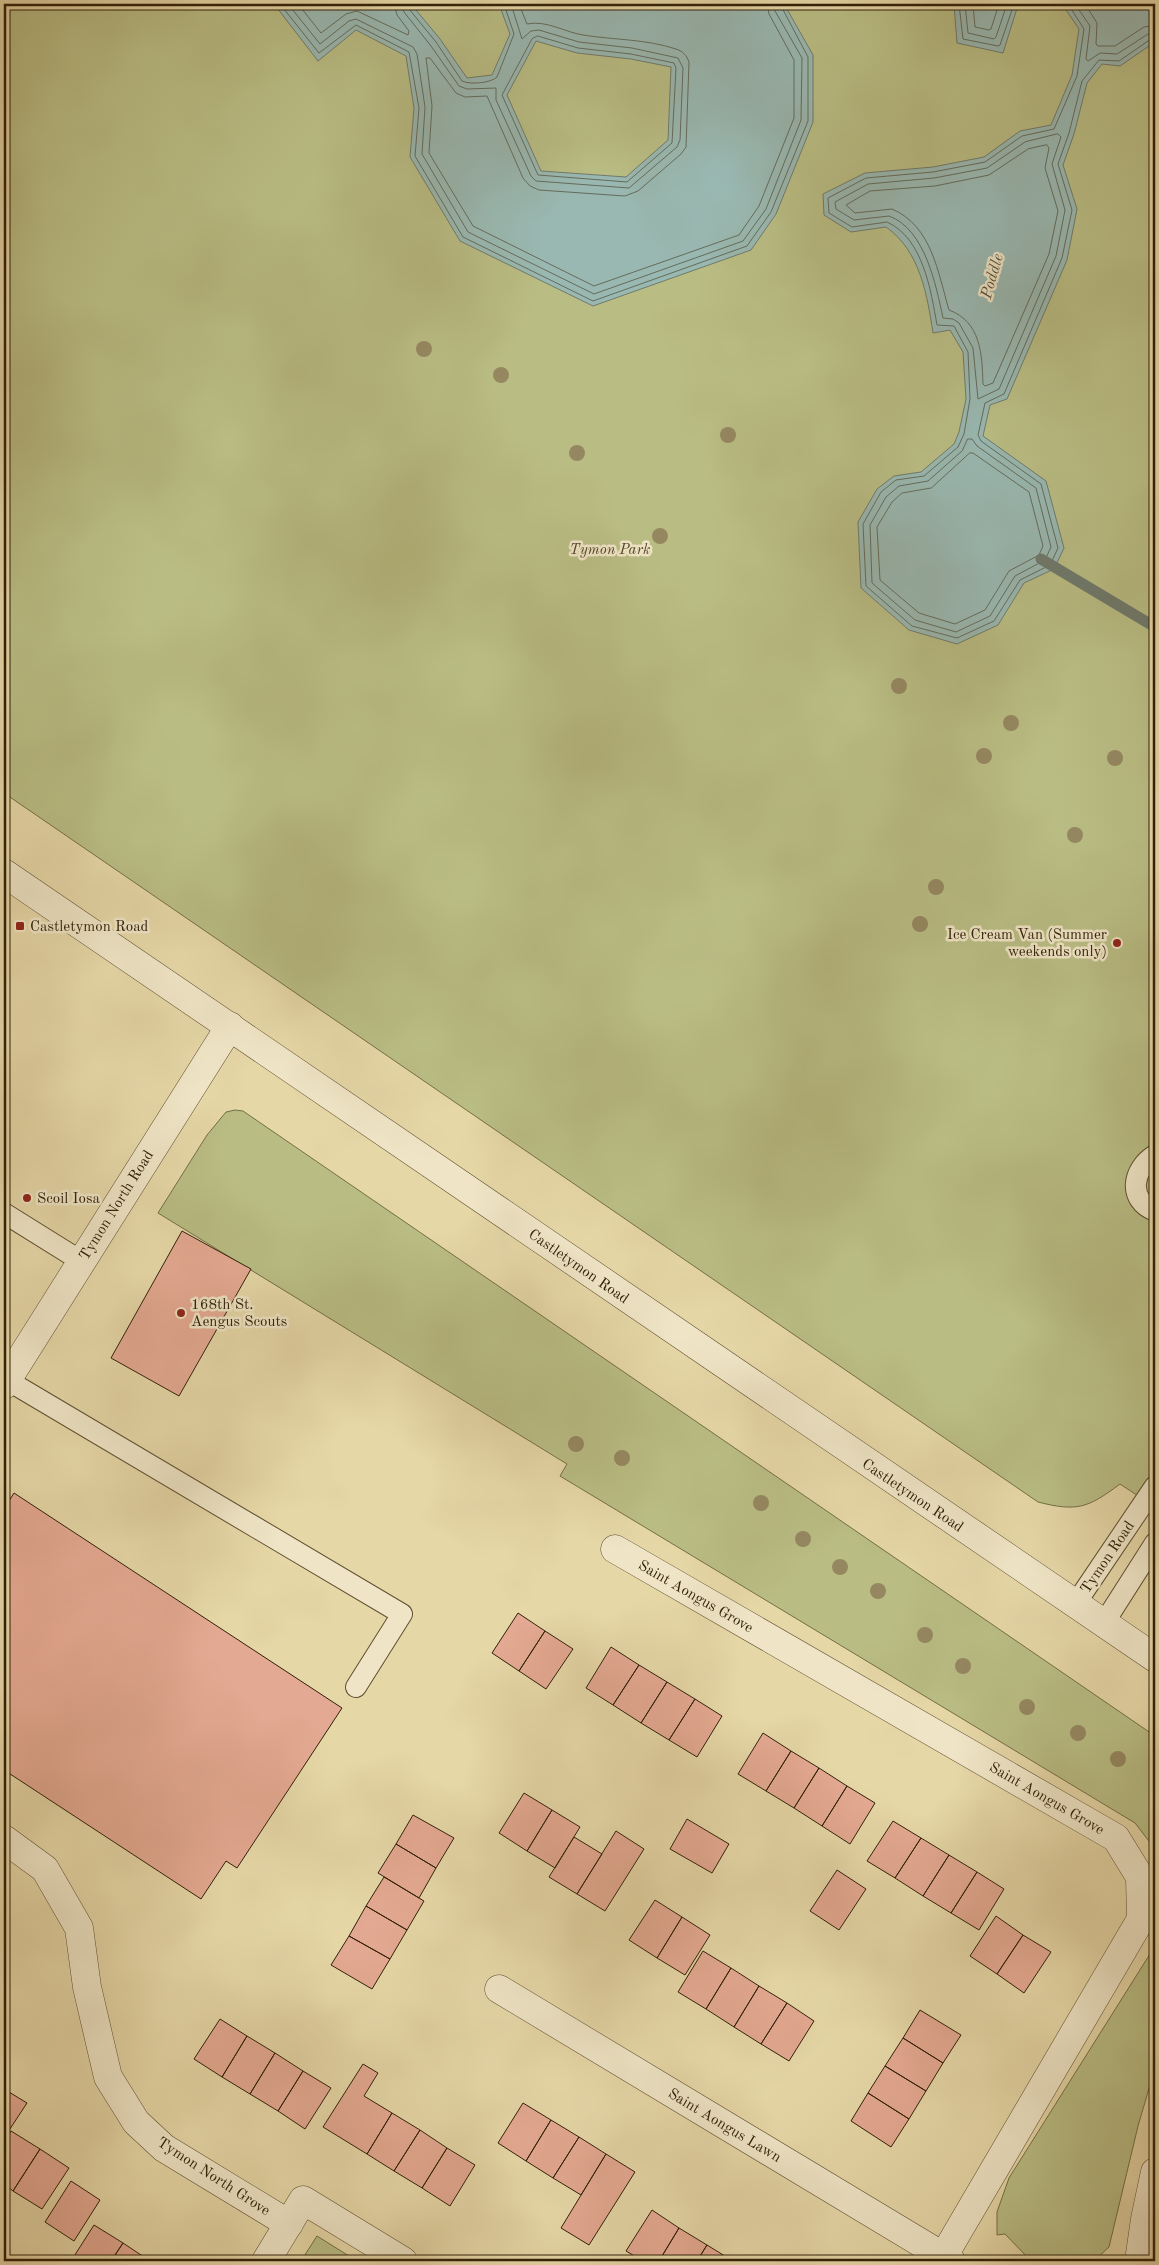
<svg xmlns="http://www.w3.org/2000/svg" width="1159" height="2265" font-family="'Old Standard TT',serif">
<style>
.green{fill:#b9bd84;stroke:#746e46}
.water{fill:#99b8b1;stroke:#6f7b6d;fill-rule:evenodd}
.lines{fill:none;stroke-linecap:round;stroke-linejoin:round}
.shore{stroke:#646c5c;stroke-width:1}
.stream{stroke:#6f7b6d;stroke-width:11}
.building{fill:#e4a992;stroke:#302008}
.service-casing{stroke:#5e4e30;stroke-width:22}
.minor-casing{stroke:#5e4e30;stroke-width:29}
.tertiary-casing{stroke:#5e4e30;stroke-width:29}
.service{stroke:#efe5c6;stroke-width:20}
.minor{stroke:#efe5c6;stroke-width:28}
.tertiary{stroke:#efe5c6;stroke-width:28}
.tree{fill:#958861}
.poi-dot{fill:#8f2418;stroke:#efe5c6;stroke-width:2}
.labels{text-anchor:middle;stroke-width:5;stroke-linejoin:round;paint-order:stroke}
.park-label{font-size:15px;font-style:italic;fill:#524727;stroke:#efe5c6}
.poi-label{font-size:15px;fill:#302008;stroke:#efe5c6;text-anchor:start}
.street-label{font-size:15px;fill:#302008;stroke:#efe5c6}
.water-label{font-size:16px;font-style:italic;fill:#504e3b;stroke:#efe5c6}
</style>
<rect width="100%" height="100%" fill="#e6d7a7"/>
<filter id="stains"><feTurbulence type="fractalNoise" baseFrequency=".004" numOctaves="4"/><feColorMatrix values="0 0 0 0 .2 0 0 0 0 .09 0 0 0 0 .02 0 0 0 .5 -.17"/></filter>
<radialGradient id="worn" r=".72"><stop offset=".6" stop-color="#630" stop-opacity="0"/><stop offset="1" stop-color="#630" stop-opacity=".3"/></radialGradient>
<!-- green -->
<path class="green" d="M4 4H1155V1507L1120 1484C1088 1508 1077 1512 1038 1502L4 793Z
M235 1110 243 1111 1155 1736V1849L1135 1823 560 1476 567 1464 158 1213 207 1135 226 1112Z
M1155 1946V2068L1138 2126 1109 2247 1094 2261 1030 2260 1005 2234 997 2235V2212L1009 2178Z
M317 2236 357 2261H301Z"/>
<!-- water -->
<path class="water" d="M274 4H411L440 39 467 78 492 75 510 34 499 4H784L813 55V122L776 214 751 250 593 306 460 241 410 157 414 108 406 56 356 30 318 61ZM536 41 577 53 631 59 671 67 668 140 626 177 541 171 507 95Z
M954 4H1025L1018 5 1003 53 957 43Z
M1062 4H1155V42L1120 66 1102 64 1087 83 1074 134 1063 165 1077 209 1067 260 1007 399 990 405 983 436 1046 481 1064 548 1054 569 1024 583 998 625 957 644 909 630 861 588 858 522 877 489 894 476 921 472 954 444 959 432 966 399 963 352 950 330 933 333C927 294 920 251 886 227L851 232 824 215 823 194 865 173 933 167 984 157 1020 131 1051 125 1072 75 1079 29Z"/>
<g class="lines">
<!-- shore -->
<path class="shore" d="M280 4 319 53 356 25 409 52 419 108 415 156 463 237 593 301 747 246 771 212 808 121V57L780 4
M288 4 320 44 349 21 356 19 413 47 417 54 425 107 422 154 468 232 594 294 743 241 766 209 801 120 802 58 775 11 774 4
M298 4 321 33 346 14 357 11 408 35 409 31 397 15 394 4
M401 4 404 12 431 46 459 86 467 89 496 88V100L531 176 536 181 629 188 677 147 680 140 683 68 678 58 632 48 579 42 539 30 531 31 522 39 511 4
M408 4 409 9 436 42 462 81C470 85 491 83 497 77L514 34 504 4
M519 4 527 24C547 20 564 32 583 35 614 40 646 39 676 49 683 51 687 56 689 62L686 147 681 154 638 191 625 196 539 190 530 186 523 178 487 96 465 97 456 93 430 58H426L432 106 429 153 473 226 594 286 739 235 759 206 794 118V60L769 14 767 4
M959 4 963 39 998 46 1000 45 1014 4
M965 4 968 33 994 39 996 37 1007 4
M973 4 975 27 989 30 991 29 999 4
M1068 4 1084 29 1077 76 1054 129 1022 136 985 162 933 172 866 178 828 198 829 213 852 227 887 222C923 238 931 291 937 325L954 326 968 352 970 399 964 434 958 447 924 476 896 480 881 492 863 524 866 586 912 626 957 638 994 621 1020 580 1050 565 1058 548 1041 484 981 441 978 435 985 403 1004 394 1062 258 1072 210 1058 164 1069 133 1082 81 1099 60 1119 61 1151 39H1155
M1075 4 1090 26 1086 59 1088 61 1100 53 1117 54 1148 34 1155 32
M1085 4 1097 23 1096 44 1098 46H1115L1144 27 1155 25
M538 36 578 48 631 54 674 63 676 68 672 143 627 182 538 175 502 95 532 39Z
M1058 134 1061 137 1052 164 1065 210 1056 256 999 389 978 399 973 348 959 323 953 319 943 318C936 285 925 229 889 216L854 220 836 209 835 202 868 184 934 178 987 168 1025 142Z
M1047 145 1049 148 1045 168 1058 211 1049 254 993 383 985 386 983 384C982 354 981 322 949 310 938 273 932 226 892 209L855 213 846 205 870 191 935 186 989 175 1028 149Z
M968 439H972L977 446 1036 488 1051 547 1045 560 1015 576 990 616 956 632 915 620 872 583 870 525 886 497 899 486 928 481 962 451Z
M970 453H973L1029 492 1043 546 1039 555 1009 571 985 610 955 624 919 613 880 580 877 527 892 502 902 493 931 488Z"/>
<!-- stream -->
<path class="stream" d="M1041 559 1155 627"/>
</g>
<!-- building -->
<path class="building" d="M182 1231 251 1269 179 1396 111 1358Z
M14 1493 342 1708 237 1868 226 1861 201 1899 4 1770V1509Z
M518 1613 545 1631 519 1671 492 1653Z
M545 1631 573 1649 546 1689 519 1671Z
M611 1647 639 1665 613 1705 586 1688Z
M639 1665 667 1682 641 1723 613 1705Z
M667 1682 695 1699 669 1740 641 1723Z
M695 1699 722 1716 697 1757 669 1740Z
M763 1733 791 1751 766 1791 738 1774Z
M791 1751 819 1768 794 1808 766 1791Z
M819 1768 847 1786 822 1826 794 1808Z
M847 1786 875 1803 850 1844 822 1826Z
M524 1793 552 1810 527 1851 499 1833Z
M552 1810 580 1827 555 1868 527 1851Z
M413 1815 454 1838 436 1868 396 1844Z
M687 1819 729 1844 712 1873 670 1849Z
M893 1821 921 1838 895 1878 867 1861Z
M616 1831 644 1849 605 1911 577 1894Z
M574 1837 602 1854 577 1894 549 1877Z
M921 1838 949 1855 923 1896 895 1878Z
M396 1844 436 1868 419 1898 378 1873Z
M949 1855 977 1872 951 1913 923 1896Z
M837 1870 866 1889 839 1930 810 1911Z
M977 1872 1004 1889 979 1930 951 1913Z
M384 1877 424 1901 407 1930 366 1906Z
M655 1900 682 1917 657 1958 629 1940Z
M366 1906 407 1930 390 1959 349 1936Z
M996 1916 1023 1935 997 1974 970 1956Z
M682 1917 710 1935 685 1975 657 1958Z
M1023 1935 1051 1952 1024 1993 997 1974Z
M349 1936 390 1959 372 1989 331 1965Z
M703 1951 731 1968 706 2009 678 1992Z
M731 1968 759 1986 734 2027 706 2009Z
M759 1986 787 2003 761 2044 734 2027Z
M787 2003 814 2021 789 2061 761 2044Z
M920 2010 961 2035 943 2063 903 2038Z
M220 2019 247 2036 222 2077 194 2059Z
M247 2036 275 2053 250 2094 222 2077Z
M903 2038 943 2063 926 2091 885 2066Z
M275 2053 303 2071 278 2111 250 2094Z
M363 2064 378 2073 364 2096 392 2113 367 2154 323 2127Z
M885 2066 926 2091 909 2119 868 2093Z
M303 2071 331 2088 305 2129 278 2111Z
M4 2089 27 2103 4 2138Z
M868 2093 909 2119 891 2147 851 2121Z
M523 2103 551 2120 526 2161 498 2143Z
M392 2113 420 2130 394 2171 367 2154Z
M551 2120 579 2137 553 2178 526 2161Z
M420 2130 447 2148 422 2188 394 2171Z
M11 2131 40 2149 13 2191 4 2184V2143Z
M579 2137 606 2154 581 2195 553 2178Z
M447 2148 475 2165 450 2206 422 2188Z
M40 2149 69 2168 42 2209 13 2191Z
M606 2154 635 2172 589 2245 561 2228Z
M71 2181 100 2200 74 2241 45 2222Z
M652 2210 679 2228 659 2261H643L626 2251Z
M94 2225 123 2243 111 2261H71Z
M679 2228 707 2245 697 2261H659Z
M123 2243 150 2261H111Z
M707 2245 733 2261H697Z"/>
<g class="lines">
<!-- service casing -->
<g class="service-casing">
<path id="service" d="M1155 1155C1132 1169 1127 1200 1155 1211
M4 1213 81 1261
M7 1380 402 1614 356 1687
M1076 1603 1155 1486
M1104 1623 1155 1543"/>
</g>
<!-- minor casing -->
<g class="minor-casing">
<path id="minor" d="M4 1385 230 1026
M615 1549 1116 1838 1140 1877 1141 1919 943 2257
M4 1839 45 1869 79 1928 87 1987 108 2077 136 2122 164 2148 289 2224
M499 1989 951 2261
M266 2261 303 2200 403 2261
M1139 2261 1145 2219 1155 2172"/>
</g>
<!-- tertiary casing -->
<g class="tertiary-casing">
<path id="tertiary" d="M4 873 1155 1658"/>
</g>
<!-- service -->
<use href="#service" class="service"/>
<!-- minor -->
<use href="#minor" class="minor"/>
<!-- tertiary -->
<use href="#tertiary" class="tertiary"/>
</g>
<!-- trees -->
<g class="tree">
<circle cx="424" cy="349" r="8"/>
<circle cx="501" cy="375" r="8"/>
<circle cx="728" cy="435" r="8"/>
<circle cx="577" cy="453" r="8"/>
<circle cx="660" cy="536" r="8"/>
<circle cx="899" cy="686" r="8"/>
<circle cx="1011" cy="723" r="8"/>
<circle cx="984" cy="756" r="8"/>
<circle cx="1115" cy="758" r="8"/>
<circle cx="1075" cy="835" r="8"/>
<circle cx="936" cy="887" r="8"/>
<circle cx="920" cy="924" r="8"/>
<circle cx="576" cy="1444" r="8"/>
<circle cx="622" cy="1458" r="8"/>
<circle cx="761" cy="1503" r="8"/>
<circle cx="803" cy="1539" r="8"/>
<circle cx="840" cy="1567" r="8"/>
<circle cx="878" cy="1591" r="8"/>
<circle cx="925" cy="1635" r="8"/>
<circle cx="963" cy="1666" r="8"/>
<circle cx="1027" cy="1707" r="8"/>
<circle cx="1078" cy="1733" r="8"/>
<circle cx="1118" cy="1759" r="8"/>
</g>
<!-- markers -->
<g class="poi-dot">
<rect x="15" y="921" width="10" height="10" rx="2.5"/>
<circle cx="1117" cy="943" r="5"/>
<circle cx="27" cy="1198" r="5"/>
<circle cx="181" cy="1313" r="5"/>
</g>
<g class="labels">
<!-- park labels -->
<g class="park-label">
<text x="610" y="554">Tymon Park</text>
</g>
<!-- poi labels -->
<g class="poi-label">
<text x="30" y="931">Castletymon Road</text>
<text x="1107" y="939" text-anchor="end">Ice Cream Van (Summer<tspan x="1107" dy="17">weekends only)</tspan></text>
<text x="37" y="1203">Scoil Iosa</text>
<text x="191" y="1309">168th St.<tspan x="191" dy="17">Aengus Scouts</tspan></text>
</g>
<!-- street labels -->
<g class="street-label">
<text transform="translate(116 1205) rotate(-58)" y="5">Tymon North Road</text>
<text transform="translate(579 1266) rotate(35)" y="5">Castletymon Road</text>
<text transform="translate(913 1495) rotate(34)" y="5">Castletymon Road</text>
<text transform="translate(1107 1557) rotate(-56)" y="5">Tymon Road</text>
<text transform="translate(696 1596) rotate(30)" y="5">Saint Aongus Grove</text>
<text transform="translate(1047 1798) rotate(30)" y="5">Saint Aongus Grove</text>
<text transform="translate(725 2125) rotate(31)" y="5">Saint Aongus Lawn</text>
<text transform="translate(214 2176) rotate(33)" y="5">Tymon North Grove</text>
</g>
<!-- water labels -->
<g class="water-label">
<text transform="translate(991 276) rotate(-74)" y="6">Poddle</text>
</g>
</g>
<!-- margin -->
<rect width="1159" height="2265" fill="none" stroke="#e6d7a7" stroke-width="20"/>
<rect x="5" y="5" width="1149" height="2255" fill="none" stroke="#302008" stroke-width="2.5"/>
<rect x="10" y="10" width="1139" height="2245" fill="none" stroke="#302008"/>
<rect width="100%" height="100%" filter="url(#stains)"/>
<rect width="100%" height="100%" fill="url(#worn)"/>
</svg>
